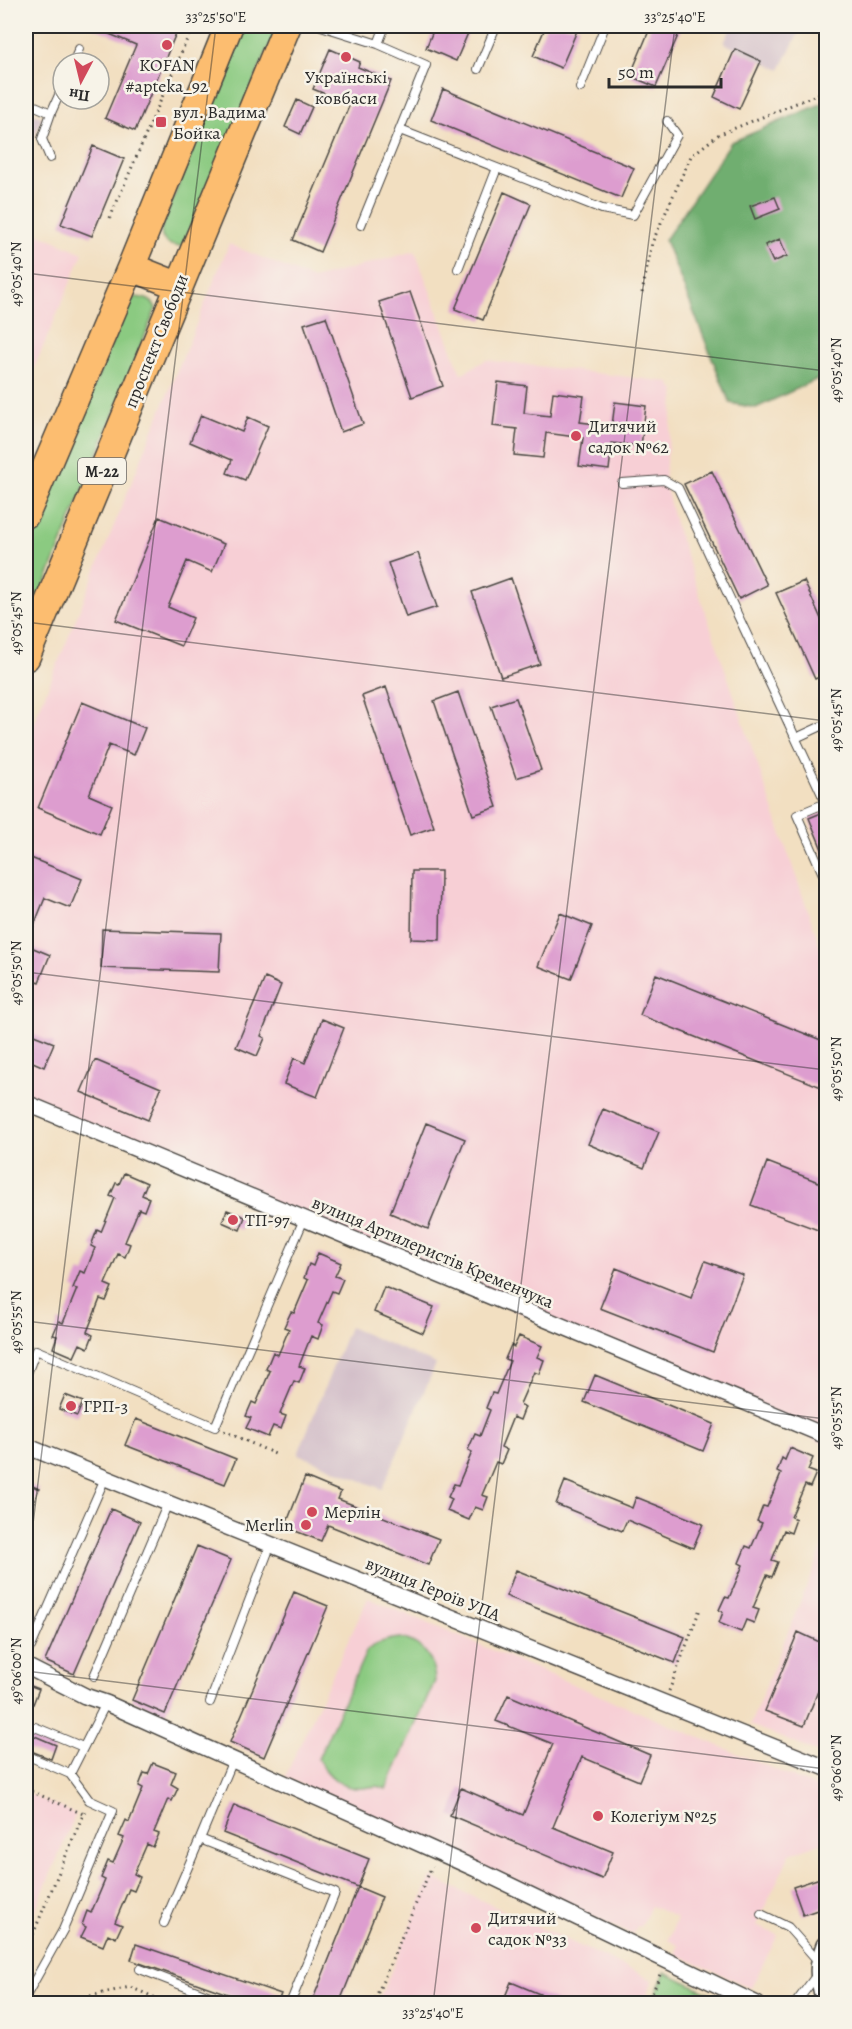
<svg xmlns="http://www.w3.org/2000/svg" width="852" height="2029" font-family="Alegreya,serif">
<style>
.built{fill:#f7cfd5}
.industrial{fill:#d2bdc8}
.green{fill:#8bca81;stroke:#5b7a56;stroke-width:1.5}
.forest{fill:#70ae6f;stroke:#4e6c4d;stroke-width:1.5}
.building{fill:#dd9dcf}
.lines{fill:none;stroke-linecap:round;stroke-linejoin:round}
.lane-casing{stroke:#494642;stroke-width:10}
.street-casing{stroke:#494642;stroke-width:18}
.highway-casing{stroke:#494642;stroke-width:30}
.path{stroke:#494642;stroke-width:3;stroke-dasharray:1.5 4.5;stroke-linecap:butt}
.lane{stroke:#fff;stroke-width:8}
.street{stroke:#fff;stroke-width:15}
.highway{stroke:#fcbd6f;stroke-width:27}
.ticks{fill:none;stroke:#2b2b2b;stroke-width:1.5;stroke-opacity:0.45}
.poi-dot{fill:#d1495b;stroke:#f7f3e8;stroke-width:2}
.labels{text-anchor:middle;stroke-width:5;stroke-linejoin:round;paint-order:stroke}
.shield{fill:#f7f3e8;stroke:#686764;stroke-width:1.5}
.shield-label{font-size:16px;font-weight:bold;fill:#2b2b2b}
.poi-label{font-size:18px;fill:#2b2b2b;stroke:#f7f3e8;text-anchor:start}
.street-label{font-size:18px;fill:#2b2b2b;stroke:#f7f3e8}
.neatline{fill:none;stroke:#2b2b2b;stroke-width:2}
.ticks-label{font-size:15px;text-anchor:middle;fill:#2b2b2b}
</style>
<rect width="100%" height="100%" fill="#f7f3e8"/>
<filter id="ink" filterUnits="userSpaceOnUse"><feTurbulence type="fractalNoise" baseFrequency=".0167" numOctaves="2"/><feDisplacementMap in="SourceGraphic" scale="12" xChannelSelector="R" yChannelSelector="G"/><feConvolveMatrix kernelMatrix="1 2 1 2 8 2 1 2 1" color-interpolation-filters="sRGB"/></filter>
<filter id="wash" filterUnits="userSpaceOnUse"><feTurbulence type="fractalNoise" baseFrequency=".008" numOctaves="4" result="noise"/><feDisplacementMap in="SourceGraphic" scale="24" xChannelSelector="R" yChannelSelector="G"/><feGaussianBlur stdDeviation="1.35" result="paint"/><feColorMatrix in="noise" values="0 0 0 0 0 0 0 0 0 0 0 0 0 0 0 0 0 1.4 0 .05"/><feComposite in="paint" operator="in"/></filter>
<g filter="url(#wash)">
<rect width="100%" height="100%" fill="#f2dfc1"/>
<!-- built -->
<path class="built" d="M26 228 83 253 26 387Z
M229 244 313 279 415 251 461 374 486 360 669 382 675 391 664 480 675 523 826 964V1445L26 1098V741Z
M826 1539V1756L750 1725Z
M368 1598 826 1791V1841L790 1854 756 1926 778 1935 751 1988 676 1954 678 1945 668 1940 677 1918 651 1906 641 1927 637 1926 633 1935 285 1777Z
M26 1793 76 1814 26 1932Z
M431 1877 653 1980 643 2003 377 2004Z"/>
<!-- industrial -->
<path class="industrial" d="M732 26H802L780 70 724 43Z
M26 111 42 117 26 158Z
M349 1327 436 1364 382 1489 298 1454Z"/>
<!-- green -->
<path class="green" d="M242 26H278L183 245C175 248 167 245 162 237L161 229Z
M135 297C144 298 152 299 156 308L26 632V553L128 303Z
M401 1638C423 1644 434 1657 435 1681L386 1789C375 1784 375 1787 363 1788 342 1790 328 1776 318 1759L367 1650C378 1642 387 1639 401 1638Z
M665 1972 730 2003H652Z"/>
<!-- forest -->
<path class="forest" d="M826 102V375L756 408 730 403 665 240 731 142Z"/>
<g id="blocks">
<!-- building -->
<path class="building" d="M90 26H179L135 131 105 118 136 45Z
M435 26H471L456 61 426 48Z
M546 26H579L561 68 533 56Z
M651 26H682L656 87 630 76Z
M330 49 360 62 358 67 391 81 320 252 293 240 350 104 313 89Z
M735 49 761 61 739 109 714 97Z
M443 89 634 168 621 198 431 120Z
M297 100 312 107 300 134 285 127Z
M93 146 124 159 92 236 61 224Z
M504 192 531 204 483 320 455 309Z
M775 197 780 209 755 219 750 206Z
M780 239 787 256 773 262 765 245Z
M410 292 443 386 412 397 379 302Z
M326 317 363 424 341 432 304 324Z
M498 382 527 386 524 413 550 416 553 392 584 396 580 422 612 426 615 402 646 406 641 446 612 443 609 470 579 466 583 438 546 433 543 458 514 455 517 429 493 426Z
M201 415 242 432 248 417 268 426 245 480 227 473 232 460 190 442Z
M712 471 767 585 739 599 684 484Z
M159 517 224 544 212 572 187 561 168 607 193 618 181 646 116 620Z
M418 553 437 607 406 617 388 563Z
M511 578 540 664 501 677 472 592Z
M804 581 826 630V674L815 679 776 593Z
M386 687 434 827 410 835 362 696Z
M458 692 497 807 473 815 434 701Z
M516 698 541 770 516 778 491 706Z
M82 702 145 728 134 755 109 745 89 795 112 805 100 834 38 808Z
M826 811V859L809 818Z
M26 856 82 879 70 908 45 898 26 945Z
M412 871H441L440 940 411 939Z
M560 913 592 926 571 979 538 966Z
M102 929 221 933 219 972 101 968Z
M26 945 50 955 39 982 26 977Z
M656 974 826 1042V1089L640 1015Z
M265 978 281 985 261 1036 265 1038 257 1056 236 1047Z
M322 1019 344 1028 317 1097 284 1084 294 1058 305 1063Z
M26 1032 54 1043 44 1067 26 1059Z
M95 1060 161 1088 148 1120 81 1092Z
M603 1109 659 1132 644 1168 588 1144Z
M426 1123 465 1139 428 1229 390 1213Z
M767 1162 826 1185V1233L751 1205Z
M124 1173 147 1183 142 1195 149 1198 144 1211 139 1209 125 1242 130 1244 125 1257 118 1254 105 1284 112 1287 106 1301 100 1299 87 1332 93 1335 88 1348 80 1344 74 1357 53 1348 57 1336 53 1335 59 1321 63 1323 77 1289 73 1288 80 1271 85 1273 95 1248 91 1246 97 1230 101 1232 115 1198 110 1196 116 1183 119 1184Z
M227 1210 245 1217 240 1230 222 1222Z
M318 1253 341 1263 335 1276 343 1279 337 1293 332 1291 318 1323 323 1325 318 1339 311 1336 299 1366 305 1368 299 1383 294 1381 280 1414 286 1416 281 1429 273 1426 268 1437 246 1428 251 1418 246 1416 252 1402 256 1404 270 1371 266 1369 273 1352 278 1355 289 1329 284 1327 291 1312 294 1313 308 1280 304 1278 309 1264 313 1266Z
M705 1261 743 1275 713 1352 600 1308 616 1268 691 1298Z
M384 1287 434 1307 423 1333 374 1312Z
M519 1336 542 1346 537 1357 544 1360 539 1374 534 1372 520 1404 525 1407 520 1420 513 1417 501 1447 507 1450 501 1464 496 1462 482 1495 488 1497 483 1510 475 1507 469 1520 447 1511 452 1499 448 1497 454 1484 458 1485 472 1452 468 1450 475 1434 480 1436 490 1410 486 1408 492 1393 496 1394 510 1361 505 1359 511 1345 514 1347Z
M595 1375 714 1424 703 1451 584 1402Z
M65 1395 83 1402 77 1416 59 1409Z
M136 1419 236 1459 225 1484 125 1445Z
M790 1448 813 1458 808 1470 816 1473 810 1487 805 1485 791 1517 796 1519 791 1533 784 1530 772 1560 778 1562 772 1577 767 1575 753 1608 759 1610 754 1623 746 1620 741 1632 719 1623 723 1612 719 1610 725 1597 729 1598 743 1565 739 1563 746 1546 751 1548 762 1523 757 1521 763 1506 767 1507 781 1474 777 1472 782 1458 785 1460Z
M305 1477 341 1492 338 1499 439 1539 428 1565 328 1525 321 1541 285 1527Z
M565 1481 632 1508 636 1497 703 1524 693 1548 627 1520 622 1531 556 1504Z
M26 1483 39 1489 26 1521Z
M111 1509 140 1522 74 1674 45 1661Z
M197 1546 231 1560 165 1714 132 1700Z
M516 1570 685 1637 675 1663 506 1596Z
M294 1592 328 1606 264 1757 230 1742Z
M798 1632 826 1645V1671L804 1726 765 1711Z
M26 1684 39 1689 26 1722Z
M508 1695 650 1755 639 1781 582 1757 553 1827 613 1852 602 1879 450 1815 461 1788 523 1815 553 1744 496 1721Z
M30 1734 56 1745 51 1759 26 1749Z
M153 1763 176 1772 171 1784 178 1788 172 1801 168 1799 154 1832 159 1834 153 1847 147 1844 134 1874 140 1877 134 1891 129 1889 115 1922 122 1925 116 1938 108 1934 103 1946 81 1937 86 1927 82 1925 87 1911 91 1913 105 1880 101 1878 108 1861 113 1863 124 1838 119 1836 126 1820 129 1822 143 1788 139 1786 144 1773 148 1774Z
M234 1805 369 1859 358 1887 223 1833Z
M826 1876V1907L803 1915 793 1887Z
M358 1887 382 1897 339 2004H311Z
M136 1944 281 1994 277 2004H256L131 1960Z
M511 1982 561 2003V2004H502Z"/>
</g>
</g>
<g filter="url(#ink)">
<use href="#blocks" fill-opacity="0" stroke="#494642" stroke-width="1.5"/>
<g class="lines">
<!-- lane casing -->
<g class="lane-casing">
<path id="lane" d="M321 26 378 44 426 65 361 225
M378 44 385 26
M73 63 79 49
M478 69 496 26
M580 88 605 26
M26 102 51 113 63 86
M400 130 602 209 633 215 677 135 667 121
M50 158 42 139 51 113
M458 269 497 168
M622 483 664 480 678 488 826 803
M796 738 826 724
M826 803 797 815 826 881
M26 1376 36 1350 215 1427 304 1219
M31 1647 105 1478
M94 1676 168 1503
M210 1702 271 1544
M35 1727 83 1747
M26 1755 70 1774
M233 1760 200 1839 335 1893 290 2004
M761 1914 788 1927 818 1961
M164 1923 200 1839
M140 1969 230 2004
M26 1996 63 1930 113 1811 89 1800 70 1774 106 1703
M795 2004 816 1976"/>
</g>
<!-- street casing -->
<g class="street-casing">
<path id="street" d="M26 1103 826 1436
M26 1446 826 1768
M26 1666 85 1696 106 1703 476 1869 757 2004
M824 2004C819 1978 814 1971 824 1945H826"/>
</g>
<!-- highway casing -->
<g class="highway-casing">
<path id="highway" d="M131 267 179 286
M26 514 131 267 229 26
M26 657 287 26"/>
</g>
<!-- path -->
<path class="path" d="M110 218 191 30 190 26
M642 293 652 243 691 156 718 135 826 91
M224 1431 275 1454
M669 1691 700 1609
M26 1789 83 1814
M26 1951 85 1810
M55 2004 130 1987 170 2004
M373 2004 432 1866
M648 2004 661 1972"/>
<!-- lane -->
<use href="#lane" class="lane"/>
<!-- street -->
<use href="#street" class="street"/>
<!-- highway -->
<use href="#highway" class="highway"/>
</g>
</g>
<!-- ticks -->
<path class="ticks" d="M26 273 826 371M26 622 826 721M26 972 826 1070M26 1321 826 1419M26 1581 216 26M26 1671 826 1769M433 2004 675 26"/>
<!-- markers -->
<g class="poi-dot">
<circle cx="167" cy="45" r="6"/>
<circle cx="346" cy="57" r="6"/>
<rect x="155" y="116" width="12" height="12" rx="3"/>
<circle cx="576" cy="436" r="6"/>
<circle cx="233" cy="1220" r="6"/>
<circle cx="71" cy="1406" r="6"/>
<circle cx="312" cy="1512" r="6"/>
<circle cx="306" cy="1525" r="6"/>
<circle cx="598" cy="1816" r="6"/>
<circle cx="476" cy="1928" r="6"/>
</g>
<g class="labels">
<!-- shield labels -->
<rect class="shield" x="78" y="458" width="48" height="26" rx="4.5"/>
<g class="shield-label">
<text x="102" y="477">М-22</text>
</g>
<!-- poi labels -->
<g class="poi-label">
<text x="167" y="71" text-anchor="middle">KOFAN<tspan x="167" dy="21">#apteka_92</tspan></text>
<text x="346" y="83" text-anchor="middle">Українські<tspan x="346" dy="21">ковбаси</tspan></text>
<text x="173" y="118">вул. Вадима<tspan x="173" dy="21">Бойка</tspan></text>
<text x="588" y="432">Дитячий<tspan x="588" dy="21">садок №62</tspan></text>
<text x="245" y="1226">ТП-97</text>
<text x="83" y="1412">ГРП-3</text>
<text x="324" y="1518">Мерлін</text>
<text x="294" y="1531" text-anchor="end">Merlin</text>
<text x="610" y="1822">Колегіум №25</text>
<text x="488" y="1924">Дитячий<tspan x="488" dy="21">садок №33</tspan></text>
</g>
<!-- street labels -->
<g class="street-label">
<text transform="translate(156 341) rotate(-68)" y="6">проспект Свободи</text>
<text transform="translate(433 1252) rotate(23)" y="6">вулиця Артилеристів Кременчука</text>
<text transform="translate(433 1589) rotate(22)" y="6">вулиця Героїв УПА</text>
</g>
</g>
<!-- margin -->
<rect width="852" height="2029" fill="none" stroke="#f7f3e8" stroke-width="66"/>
<!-- north arrow -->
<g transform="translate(81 81) rotate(187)"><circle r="28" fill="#f7f3e8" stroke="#a5a39c" stroke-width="1.5"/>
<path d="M0-4.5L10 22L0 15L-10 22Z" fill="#d1495b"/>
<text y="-9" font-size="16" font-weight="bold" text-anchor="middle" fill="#2b2b2b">Пн</text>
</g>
<!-- scale -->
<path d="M609 78v9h112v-9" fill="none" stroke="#2b2b2b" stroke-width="3"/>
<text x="618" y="78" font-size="18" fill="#2b2b2b" stroke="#f7f3e8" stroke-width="4.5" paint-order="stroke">50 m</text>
<rect x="33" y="33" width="786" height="1963" class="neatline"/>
<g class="ticks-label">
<text x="216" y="22">33°25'50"E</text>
<text x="675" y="22">33°25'40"E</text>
<text transform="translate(16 274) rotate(-90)" y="5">49°05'40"N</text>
<text transform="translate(836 370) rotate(-90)" y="5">49°05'40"N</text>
<text transform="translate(16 623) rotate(-90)" y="5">49°05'45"N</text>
<text transform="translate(836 720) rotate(-90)" y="5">49°05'45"N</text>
<text transform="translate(16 973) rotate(-90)" y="5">49°05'50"N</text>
<text transform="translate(836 1069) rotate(-90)" y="5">49°05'50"N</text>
<text transform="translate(16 1322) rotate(-90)" y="5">49°05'55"N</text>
<text transform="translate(836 1418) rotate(-90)" y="5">49°05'55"N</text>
<text transform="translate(16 1671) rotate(-90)" y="5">49°06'00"N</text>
<text transform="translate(836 1768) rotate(-90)" y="5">49°06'00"N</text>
<text x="433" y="2018">33°25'40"E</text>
</g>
</svg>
